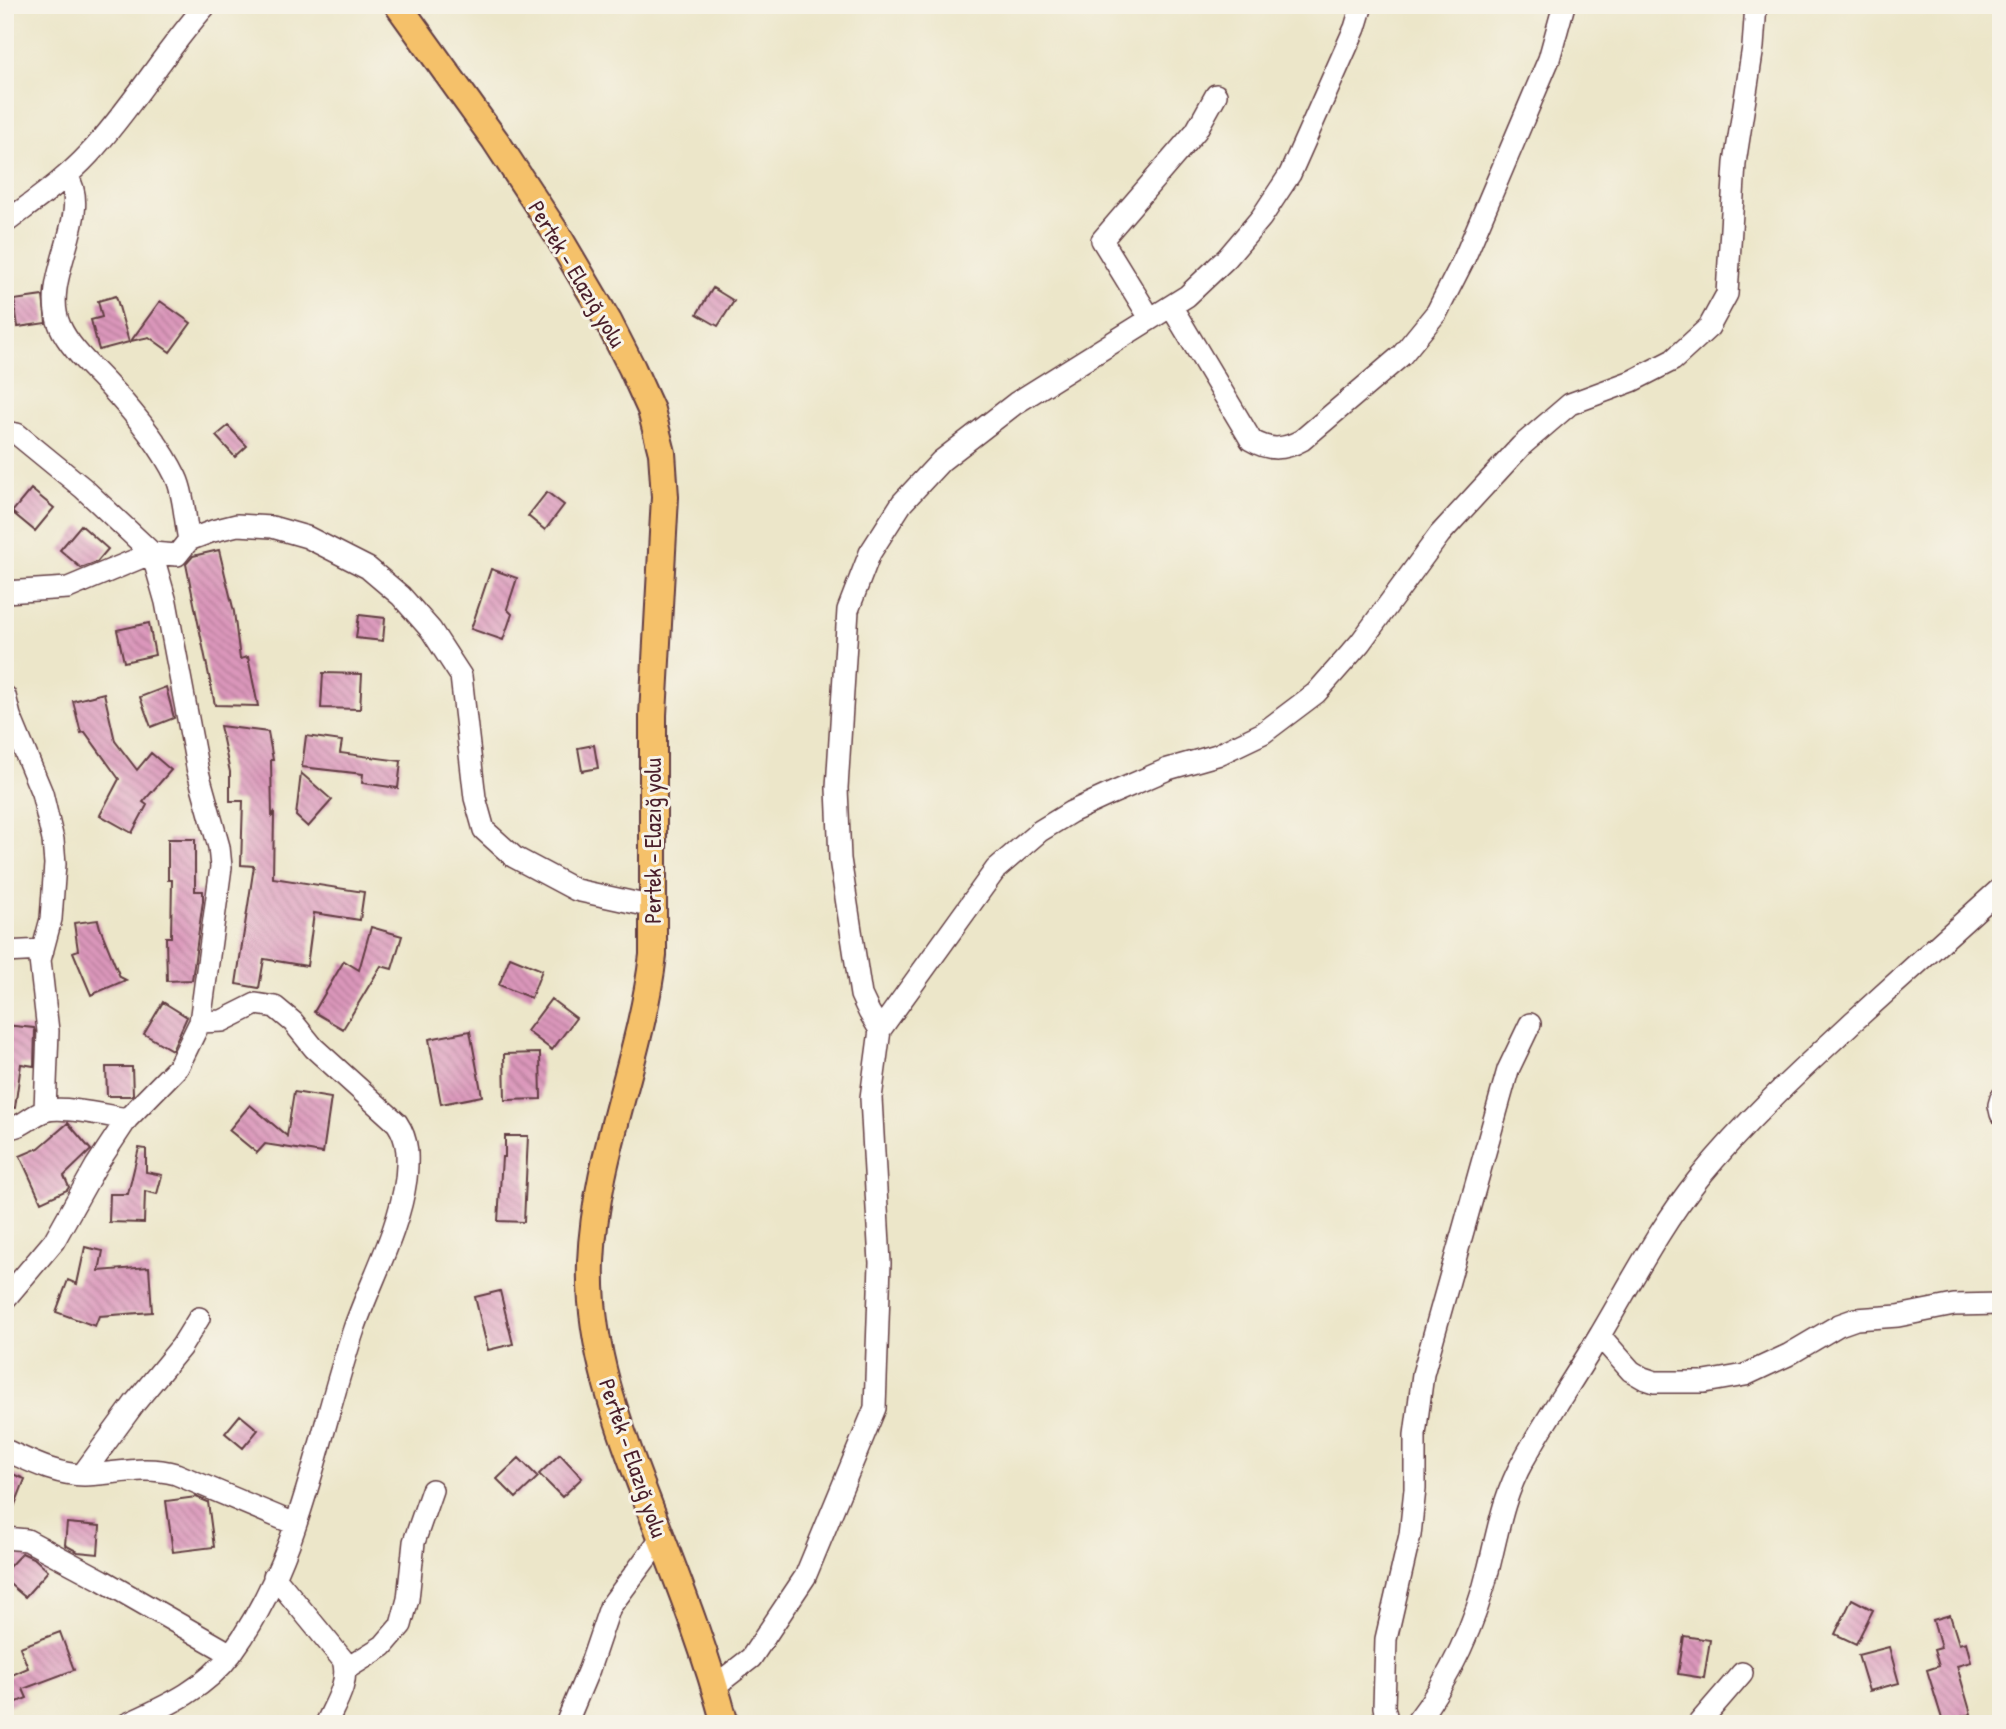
<svg xmlns="http://www.w3.org/2000/svg" width="2006" height="1729" font-family="'Patrick Hand',sans-serif">
<style>
.building{fill:url(#building-back-hatch)}
.lines{fill:none;stroke-linecap:round;stroke-linejoin:round}
.minor-casing{stroke:#623d43;stroke-width:24}
.major-casing{stroke:#623d43;stroke-width:30}
.minor{stroke:#fff;stroke-width:21}
.major{stroke:#f5c16b;stroke-width:26}
.labels{text-anchor:middle;stroke-width:6;stroke-linejoin:round;paint-order:stroke}
.street-label{font-size:23px;fill:#4a1f2b;stroke:#f7f3e8}
</style>
<defs>
<pattern id="building-back-hatch" width="6" height="6" patternUnits="userSpaceOnUse" patternTransform="scale(1.75)"><rect width="6" height="6" fill="#db97bb"/><path d="M-1 5l2 2M0 0l6 6M5-1l2 2" fill="none" stroke="#b47b98"/></pattern>
</defs>
<rect width="100%" height="100%" fill="#f7f3e8"/>
<filter id="ink" filterUnits="userSpaceOnUse"><feTurbulence type="fractalNoise" baseFrequency=".0143" numOctaves="2"/><feDisplacementMap in="SourceGraphic" scale="14" xChannelSelector="R" yChannelSelector="G"/><feConvolveMatrix kernelMatrix="1 2 1 2 8 2 1 2 1" color-interpolation-filters="sRGB"/></filter>
<filter id="wash" filterUnits="userSpaceOnUse"><feTurbulence type="fractalNoise" baseFrequency=".00686" numOctaves="4" result="noise"/><feDisplacementMap in="SourceGraphic" scale="28" xChannelSelector="R" yChannelSelector="G"/><feGaussianBlur stdDeviation="1.57" result="paint"/><feColorMatrix in="noise" values="0 0 0 0 0 0 0 0 0 0 0 0 0 0 0 0 0 1.4 0 .05"/><feComposite in="paint" operator="in"/></filter>
<g filter="url(#wash)">
<rect width="100%" height="100%" fill="#ece6c9"/>
<g id="blocks">
<!-- building -->
<path class="building" d="M713 288 734 301 718 326 697 314Z
M43 296 46 323 18 327 14 300Z
M116 296 129 342 99 350 91 320 102 317 98 301Z
M160 301 191 323 170 352 149 337 131 341Z
M228 426 247 446 235 457 216 436Z
M31 489 54 508 35 531 12 512Z
M547 492 564 505 545 530 528 516Z
M81 525 108 549 97 562 81 568 60 550Z
M219 550 234 612 240 659 248 657 258 706 215 705 186 564 193 556Z
M491 569 517 578 507 609 512 614 503 640 471 629Z
M359 615 385 618 383 641 356 638Z
M149 623 155 655 124 662 117 630Z
M323 673 362 674 360 709 321 708Z
M166 687 174 718 151 727 140 697Z
M104 693 115 741 137 770 151 753 171 770 143 802 147 805 132 833 100 815 119 779 85 732 81 733 73 701Z
M220 726 268 732 273 760H271L272 816 274 813 273 878 364 892 360 920 314 913 307 966 264 959 259 988 236 984 254 866 241 865 243 801H230V772Z
M306 736 342 741 340 753 401 761 398 788 362 783 363 774 302 767Z
M594 745 598 768 582 771 578 748Z
M301 773 332 800 308 827 296 816Z
M168 839H195V891H203V901L192 980 167 981 166 937H171L172 880H168Z
M98 920 100 928 120 977 126 980 91 995 73 952 78 950 74 923Z
M371 927 402 936 392 969 381 966 343 1029 314 1012 344 961 359 970Z
M510 957 542 970 531 998 499 985Z
M551 999 576 1018 552 1050 527 1031Z
M163 1002 187 1017 172 1050 144 1034Z
M5 1025 34 1028 35 1031 34 1066 21 1064 15 1108 5 1107Z
M470 1031 482 1096 441 1104 429 1039Z
M540 1053 541 1099 505 1100 504 1054Z
M106 1067H132L133 1094 131 1096H107Z
M294 1092 331 1098 323 1153 265 1144 257 1153 229 1130 250 1105 287 1136Z
M68 1123 91 1150 64 1176 69 1187 67 1190 41 1202 20 1156 39 1148Z
M505 1136H528L524 1222 498 1221 502 1157H505Z
M139 1148 146 1149V1172L162 1175 157 1194 145 1191 144 1223 109 1222 110 1194H128Z
M85 1247 103 1251 99 1271 149 1267 152 1312 99 1316 95 1326 56 1312 68 1280 77 1284Z
M500 1291 513 1344 488 1350 475 1297Z
M240 1415 258 1430 243 1448 225 1433Z
M560 1454 582 1478 562 1497 539 1474Z
M519 1458 538 1477 516 1498 497 1479Z
M5 1471 25 1479 7 1525H5Z
M196 1497 208 1502 214 1547 173 1552 166 1501Z
M67 1523 100 1526 98 1554 78 1552 65 1545Z
M22 1553 35 1559 48 1571 25 1597 5 1580V1571Z
M1852 1599 1873 1610 1856 1644 1835 1634Z
M1950 1615 1959 1644 1966 1642 1971 1662 1957 1666 1971 1714 1943 1722 1927 1670 1939 1666 1934 1650 1941 1648 1933 1620Z
M60 1632 74 1670 23 1689 27 1698 5 1707V1678L28 1668 20 1647Z
M1684 1636 1710 1640 1704 1678 1678 1674Z
M1889 1647 1899 1683 1869 1691 1858 1655Z"/>
</g>
</g>
<g filter="url(#ink)">
<use href="#blocks" fill-opacity="0" stroke="#623d43" stroke-width="2"/>
<g class="lines">
<!-- minor casing -->
<g class="minor-casing">
<path id="minor" d="M67 176C94 215 39 279 60 326 70 349 94 369 110 387 135 414 160 444 176 477 184 493 185 522 189 540
M5 223C34 201 64 181 89 154 132 108 164 52 206 5
M1171 306 1251 440C1269 451 1284 450 1302 440L1402 355 1437 312 1464 259 1549 59 1564 5
M1150 318 1102 240 1196 131 1216 95
M5 432 17 434 83 488 152 553 166 602 198 772 219 847 221 867 200 1022 178 1067 127 1119 96 1166 54 1241 5 1299
M5 592 68 588 152 553 177 555 189 540 213 531 237 525 272 527 307 537 368 568 401 596 431 630 461 676 475 798 484 830 514 857 576 890 654 907
M5 696 10 716 42 793 53 840 55 864 51 919 40 960 48 1031 45 1110
M5 952 43 950
M880 1030 869 1012 861 995 840 859 837 788 848 610 870 553 902 503 941 461 1016 403 1187 296 1227 258 1261 218 1290 174 1355 28 1362 5
M2001 1098 1999 1105 2001 1114
M5 1128C24 1128 29 1116 45 1111 62 1105 108 1116 127 1119
M1600 1336 1631 1371 1643 1378 1655 1382H1705L1745 1375 1788 1355 1839 1325 1856 1319 1898 1316 1954 1305 2001 1304
M5 1450C30 1461 56 1475 84 1475 116 1474 144 1465 176 1474L295 1524
M82 1475 134 1404 181 1347 199 1318
M5 1538 27 1540 102 1580 231 1654
M274 1576 343 1660C350 1682 335 1704 326 1724
M346 1669 383 1646 401 1625 408 1599 414 1542 432 1490
M715 1686 751 1658 805 1577 875 1408 880 1263 871 1098 880 1030 996 869 1040 831 1071 812 1108 795 1168 769 1217 755 1263 733 1316 693 1360 643 1440 534 1521 446 1570 404 1632 381 1673 360 1709 327 1727 294 1735 163 1753 47 1756 5
M127 1724C166 1706 204 1690 231 1654 301 1559 317 1438 354 1329 371 1280 399 1231 406 1179 408 1158 409 1141 397 1123L314 1048 293 1022 275 1007 256 1004 222 1021 200 1022
M566 1724 589 1669 610 1607 661 1538
M1388 1724 1384 1707 1386 1639 1410 1535 1415 1489V1435L1423 1374 1508 1070 1530 1024
M1415 1724C1450 1679 1476 1622 1489 1567 1498 1530 1504 1495 1523 1461 1547 1418 1575 1377 1600 1335 1632 1281 1660 1226 1699 1178 1746 1120 1801 1070 1855 1020 1904 976 1952 932 2001 888
M1698 1724 1742 1673"/>
</g>
<!-- major casing -->
<g class="major-casing">
<path id="major" d="M398 5 495 140 558 236 608 321 632 368 651 410 662 453 665 497 653 715V955C641 1059 595 1156 591 1262 588 1347 618 1425 648 1503 676 1576 705 1648 725 1724"/>
</g>
<!-- minor -->
<use href="#minor" class="minor"/>
<!-- major -->
<use href="#major" class="major"/>
</g>
</g>
<g class="labels">
<!-- street labels -->
<g class="street-label">
<text transform="translate(577 274) rotate(59)" y="8">Pertek - Elazığ yolu</text>
<text transform="translate(653 841) rotate(-90)" y="8">Pertek - Elazığ yolu</text>
<text transform="translate(633 1458) rotate(71)" y="8">Pertek - Elazığ yolu</text>
</g>
</g>
<!-- margin -->
<rect width="2006" height="1729" fill="none" stroke="#f7f3e8" stroke-width="28"/>
</svg>
